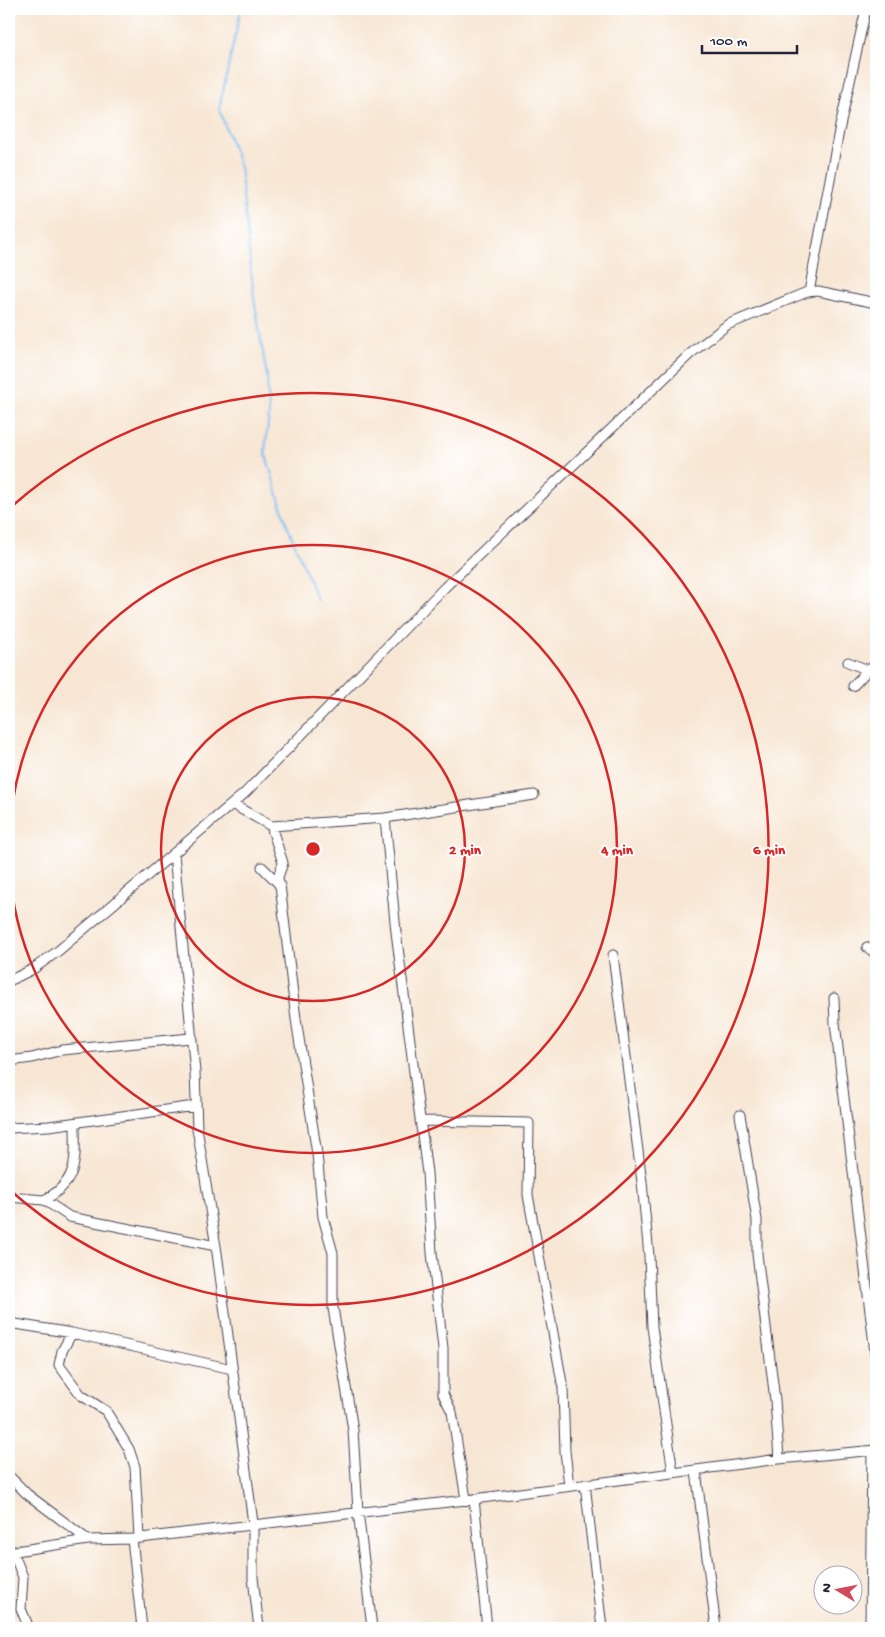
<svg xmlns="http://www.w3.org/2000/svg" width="885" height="1637" font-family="'Gochi Hand',sans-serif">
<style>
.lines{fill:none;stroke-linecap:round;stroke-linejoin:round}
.stream{stroke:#7cbdf1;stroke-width:2}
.minor-casing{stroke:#423f52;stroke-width:11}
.minor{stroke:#fff;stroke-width:9}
.ring{fill:none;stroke:#d62828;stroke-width:2.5}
.centre{fill:#d62828;stroke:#fff;stroke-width:2.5}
.ring-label{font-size:15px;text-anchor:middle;font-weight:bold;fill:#d62828;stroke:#fff;stroke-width:4;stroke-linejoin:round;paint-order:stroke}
</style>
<rect width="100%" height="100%" fill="#fff"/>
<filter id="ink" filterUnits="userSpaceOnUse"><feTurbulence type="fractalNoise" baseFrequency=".02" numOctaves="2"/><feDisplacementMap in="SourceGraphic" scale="10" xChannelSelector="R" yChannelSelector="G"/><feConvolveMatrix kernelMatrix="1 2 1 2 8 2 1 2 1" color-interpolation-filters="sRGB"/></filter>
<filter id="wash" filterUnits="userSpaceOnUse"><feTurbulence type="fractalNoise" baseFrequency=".0096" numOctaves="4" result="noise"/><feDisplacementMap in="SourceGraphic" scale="20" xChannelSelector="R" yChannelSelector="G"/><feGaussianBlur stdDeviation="1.12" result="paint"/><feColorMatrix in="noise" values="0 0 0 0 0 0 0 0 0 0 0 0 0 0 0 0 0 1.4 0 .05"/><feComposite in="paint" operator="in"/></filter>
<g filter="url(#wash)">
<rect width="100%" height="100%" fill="#f7e6d3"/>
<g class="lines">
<!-- stream -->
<path class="stream" d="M241 9 219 109 240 167 254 298 267 377 269 413 265 452 286 522 317 600"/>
</g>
</g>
<g filter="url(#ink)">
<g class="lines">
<!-- minor casing -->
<g class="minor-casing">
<path id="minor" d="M809 292 839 131 866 9
M848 662 868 670
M853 686 868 670 876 665
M232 804 271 826 385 818 534 795
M385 818 396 932 427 1173 432 1253 443 1348V1394L452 1412 466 1499
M271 826 283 863 278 877 279 885
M174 854 195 1072 197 1128 217 1253 253 1523V1578L259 1628
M262 867 280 885 296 1019 317 1154 323 1217 333 1253V1308L353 1430 358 1511 372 1628
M867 947 876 954
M613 955 642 1182 649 1256 652 1327 673 1473
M9 981 33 969 58 951 245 793 445 587 690 354 727 325 807 292 818 291 876 303
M834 998 835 1023 876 1361
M9 1061 32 1058 62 1050 191 1038
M740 1115 757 1220V1254L775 1400 779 1459
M420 1121 529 1123 528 1195 563 1388 565 1451 569 1486
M9 1128 49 1126 195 1106
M9 1197 44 1200 70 1217 216 1246
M44 1200C80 1181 75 1158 75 1123
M9 1323 72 1333 232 1369
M72 1333 62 1351 59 1365 81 1395 106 1411 129 1449 135 1467 139 1537
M696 1471 716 1628
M9 1476 27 1494 88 1540
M585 1484 602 1628
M474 1499 487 1628
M132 1539 142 1628
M9 1552 88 1540 132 1539 474 1499 779 1459 876 1450
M13 1552 23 1577 21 1609 29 1628
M870 1628 872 1451"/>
</g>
<!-- minor -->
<use href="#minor" class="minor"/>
</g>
</g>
<!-- distance rings -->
<g class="ring">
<circle cx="313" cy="849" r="152"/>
<circle cx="313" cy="849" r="304"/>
<path d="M11 507A456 456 0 1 1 11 1191"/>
</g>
<circle cx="313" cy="849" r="8" class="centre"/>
<g class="ring-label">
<text x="465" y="854">2 min</text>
<text x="617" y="854">4 min</text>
<text x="769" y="854">6 min</text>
</g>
<!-- margin -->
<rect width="885" height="1637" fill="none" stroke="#fff" stroke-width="30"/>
<!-- north arrow -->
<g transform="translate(838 1590) rotate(280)"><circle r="24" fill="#ffffff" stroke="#a7a7b1"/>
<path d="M0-4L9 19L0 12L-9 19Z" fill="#d1495b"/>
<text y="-8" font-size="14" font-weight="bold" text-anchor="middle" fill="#22223b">N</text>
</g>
<!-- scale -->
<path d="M702 45v8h95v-8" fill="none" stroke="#22223b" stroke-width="2.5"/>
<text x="710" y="45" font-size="15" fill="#22223b" stroke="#ffffff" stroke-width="4" paint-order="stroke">100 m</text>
</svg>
